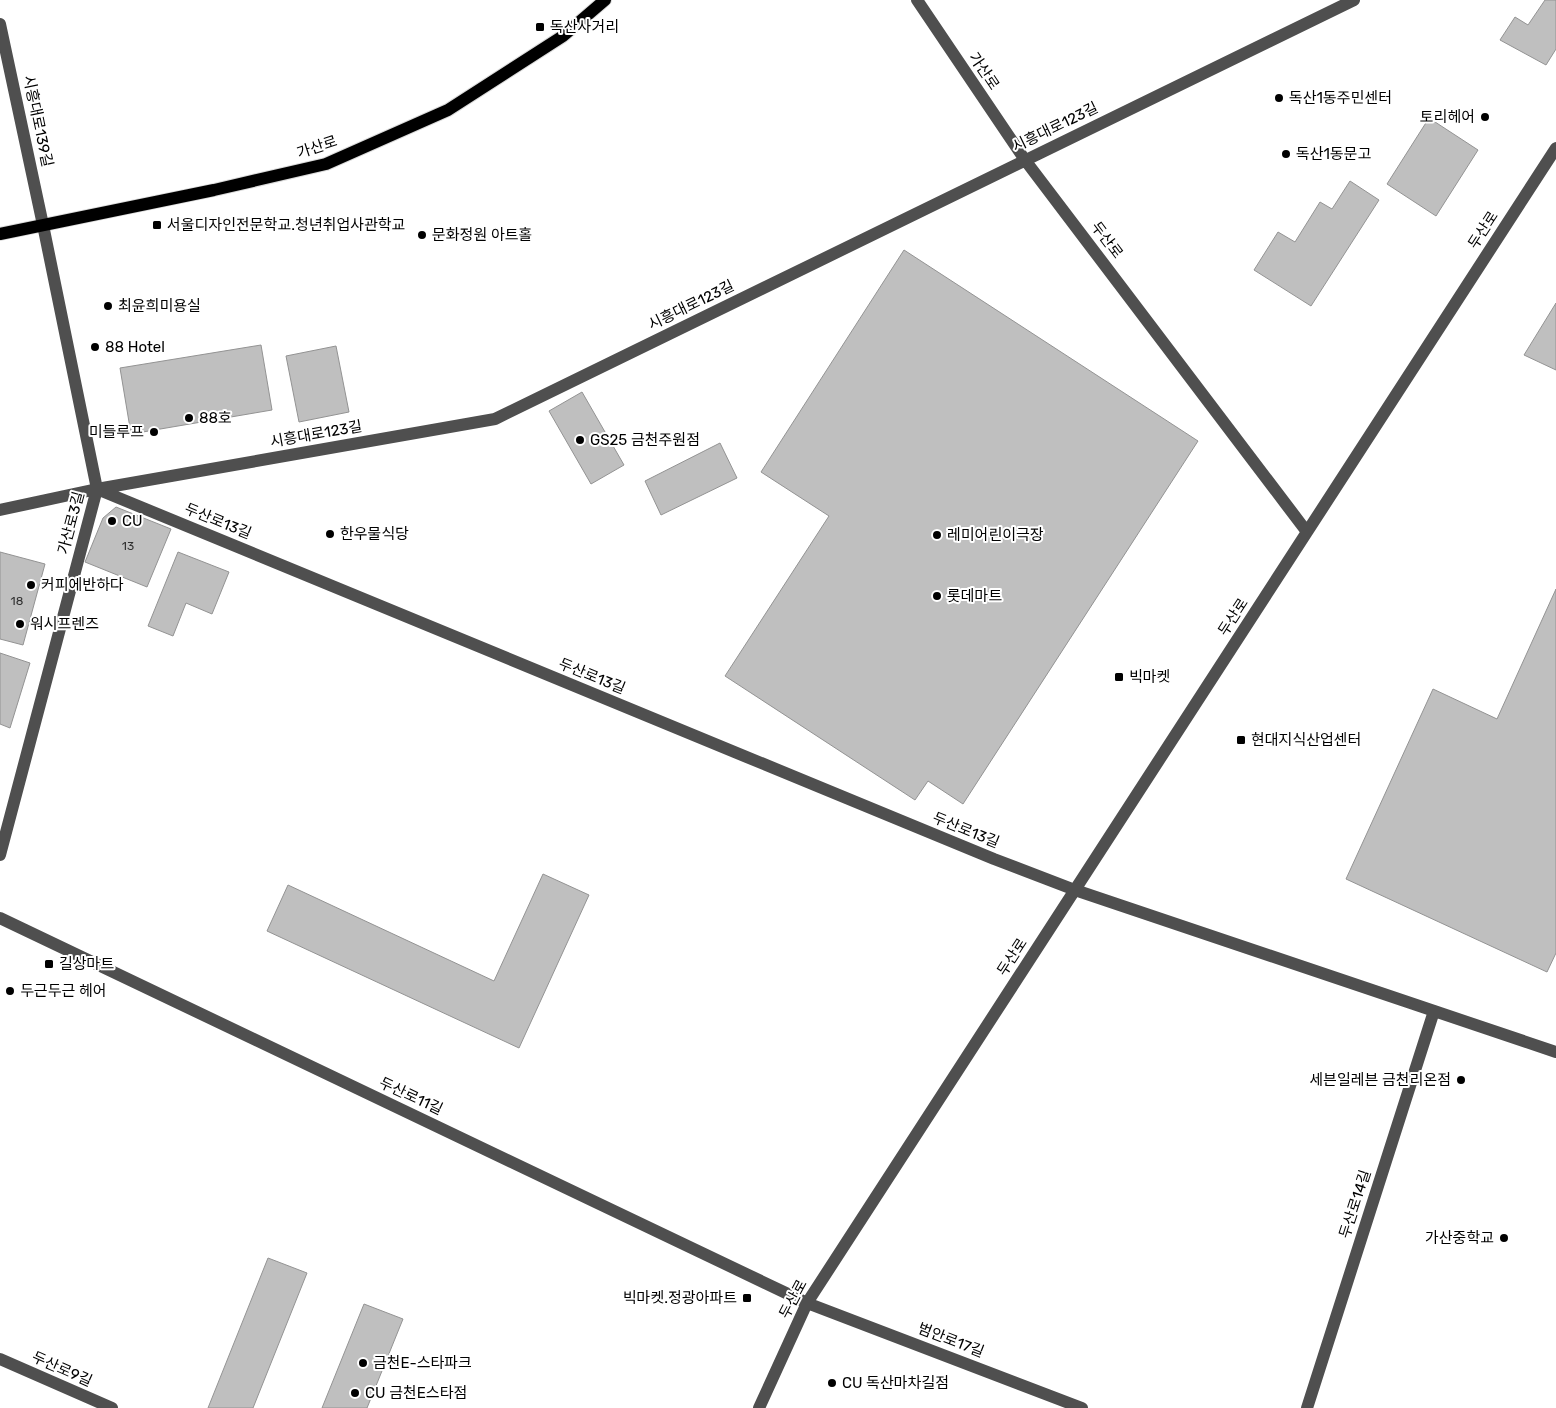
<svg xmlns="http://www.w3.org/2000/svg" width="1556" height="1408" font-family="Rubik,'Noto Sans KR',sans-serif">
<style>
.building{fill:#bfbfbf;stroke:#939393}
.lines{fill:none;stroke-linecap:round;stroke-linejoin:round}
.major-casing{stroke:#dbdbdb;stroke-width:14}
.minor{stroke:#4f4f4f;stroke-width:12}
.major{stroke:#000;stroke-width:12}
.poi-dot{fill:#000;stroke:#fff;stroke-width:2}
.labels{text-anchor:middle;stroke-width:4;stroke-linejoin:round;paint-order:stroke}
.number-label{font-size:12px;fill:#303030}
.poi-label{font-size:15px;fill:#000;stroke:#fff;text-anchor:start}
.street-label{font-size:15px;fill:#000;stroke:#fff}
</style>
<rect width="100%" height="100%" fill="#fff"/>
<!-- building -->
<path class="building" d="M1545 0H1556V49L1546 65 1500 40 1515 17 1528 25Z
M1429 118 1478 150 1436 216 1387 184Z
M1350 181 1379 200 1311 306 1254 270 1278 232 1295 242 1320 202 1332 209Z
M904 250 1198 441 963 804 928 781 915 800 725 676 829 516 761 472Z
M1556 303V370L1524 355Z
M261 345 272 410 131 434 120 368Z
M336 346 349 412 299 422 286 356Z
M582 392 624 465 591 484 549 411Z
M720 443 737 478 661 515 645 481Z
M116 507 171 529 147 587 85 562 103 518Z
M0 552 45 564 23 645 0 639Z
M178 552 229 572 212 614 186 603 173 636 148 626Z
M1556 589V953L1547 972 1346 879 1433 689 1497 719Z
M0 653 30 663 10 728 0 724Z
M543 874 589 895 519 1048 267 931 288 885 494 981Z
M268 1258 307 1273 253 1408H208Z
M364 1304 403 1319 367 1408H322Z"/>
<g class="lines">
<!-- major casing -->
<g class="major-casing">
<path id="major" d="M0 234 214 190 326 164 448 110 563 36 605 0"/>
</g>
<!-- minor -->
<path class="minor" d="M917 0 1025 160 1307 532
M0 24 43 225 97 489 0 855
M97 489 994 859 1075 890 1556 1052
M0 510 97 489 495 419 1354 0
M0 918 807 1303 1082 1408
M0 1359 112 1408
M759 1408 807 1303 1556 148
M1307 1408 1434 1011"/>
<!-- major -->
<use href="#major" class="major"/>
</g>
<!-- markers -->
<g class="poi-dot">
<rect x="535" y="22" width="10" height="10" rx="2.5"/>
<circle cx="1279" cy="98" r="5"/>
<circle cx="1485" cy="117" r="5"/>
<circle cx="1286" cy="154" r="5"/>
<rect x="152" y="220" width="10" height="10" rx="2.5"/>
<circle cx="422" cy="235" r="5"/>
<circle cx="108" cy="306" r="5"/>
<circle cx="95" cy="347" r="5"/>
<circle cx="189" cy="418" r="5"/>
<circle cx="154" cy="432" r="5"/>
<circle cx="580" cy="440" r="5"/>
<circle cx="112" cy="521" r="5"/>
<circle cx="330" cy="534" r="5"/>
<circle cx="937" cy="535" r="5"/>
<circle cx="31" cy="585" r="5"/>
<circle cx="937" cy="596" r="5"/>
<circle cx="20" cy="624" r="5"/>
<rect x="1114" y="672" width="10" height="10" rx="2.5"/>
<rect x="1236" y="735" width="10" height="10" rx="2.5"/>
<rect x="44" y="959" width="10" height="10" rx="2.5"/>
<circle cx="10" cy="991" r="5"/>
<circle cx="1461" cy="1080" r="5"/>
<circle cx="1504" cy="1238" r="5"/>
<rect x="742" y="1293" width="10" height="10" rx="2.5"/>
<circle cx="363" cy="1363" r="5"/>
<circle cx="832" cy="1383" r="5"/>
<circle cx="355" cy="1393" r="5"/>
</g>
<g class="labels">
<!-- number labels -->
<g class="number-label">
<text x="128" y="550">13</text>
<text x="17" y="605">18</text>
</g>
<!-- poi labels -->
<g class="poi-label">
<text x="550" y="32">독산사거리</text>
<text x="1289" y="103">독산1동주민센터</text>
<text x="1475" y="122" text-anchor="end">토리헤어</text>
<text x="1296" y="159">독산1동문고</text>
<text x="167" y="230">서울디자인전문학교.청년취업사관학교</text>
<text x="432" y="240">문화정원 아트홀</text>
<text x="118" y="311">최윤희미용실</text>
<text x="105" y="352">88 Hotel</text>
<text x="199" y="423">88호</text>
<text x="144" y="437" text-anchor="end">미들루프</text>
<text x="590" y="445">GS25 금천주원점</text>
<text x="122" y="526">CU</text>
<text x="340" y="539">한우물식당</text>
<text x="947" y="540">레미어린이극장</text>
<text x="41" y="590">커피에반하다</text>
<text x="947" y="601">롯데마트</text>
<text x="30" y="629">워시프렌즈</text>
<text x="1129" y="682">빅마켓</text>
<text x="1251" y="745">현대지식산업센터</text>
<text x="59" y="969">길상마트</text>
<text x="20" y="996">두근두근 헤어</text>
<text x="1451" y="1085" text-anchor="end">세븐일레븐 금천리온점</text>
<text x="1494" y="1243" text-anchor="end">가산중학교</text>
<text x="737" y="1303" text-anchor="end">빅마켓.정광아파트</text>
<text x="373" y="1368">금천E-스타파크</text>
<text x="842" y="1388">CU 독산마차길점</text>
<text x="365" y="1398">CU 금천E스타점</text>
</g>
<!-- street labels -->
<g class="street-label">
<text transform="translate(984 71) rotate(56)" y="5">가산로</text>
<text transform="translate(38 121) rotate(78)" y="5">시흥대로139길</text>
<text transform="translate(1055 127) rotate(-26)" y="5">시흥대로123길</text>
<text transform="translate(317 147) rotate(-18)" y="5">가산로</text>
<text transform="translate(1483 230) rotate(-57)" y="5">두산로</text>
<text transform="translate(1107 240) rotate(53)" y="5">두산로</text>
<text transform="translate(691 305) rotate(-26)" y="5">시흥대로123길</text>
<text transform="translate(316 434) rotate(-10)" y="5">시흥대로123길</text>
<text transform="translate(218 521) rotate(22)" y="5">두산로13길</text>
<text transform="translate(71 523) rotate(-75)" y="5">가산로3길</text>
<text transform="translate(1233 617) rotate(-57)" y="5">두산로</text>
<text transform="translate(592 676) rotate(22)" y="5">두산로13길</text>
<text transform="translate(966 830) rotate(22)" y="5">두산로13길</text>
<text transform="translate(1012 957) rotate(-57)" y="5">두산로</text>
<text transform="translate(411 1096) rotate(25)" y="5">두산로11길</text>
<text transform="translate(1355 1204) rotate(-72)" y="5">두산로14길</text>
<text transform="translate(793 1299) rotate(-62)" y="5">두산로</text>
<text transform="translate(951 1340) rotate(21)" y="5">범안로17길</text>
<text transform="translate(62 1369) rotate(24)" y="5">두산로9길</text>
</g>
</g>
</svg>
